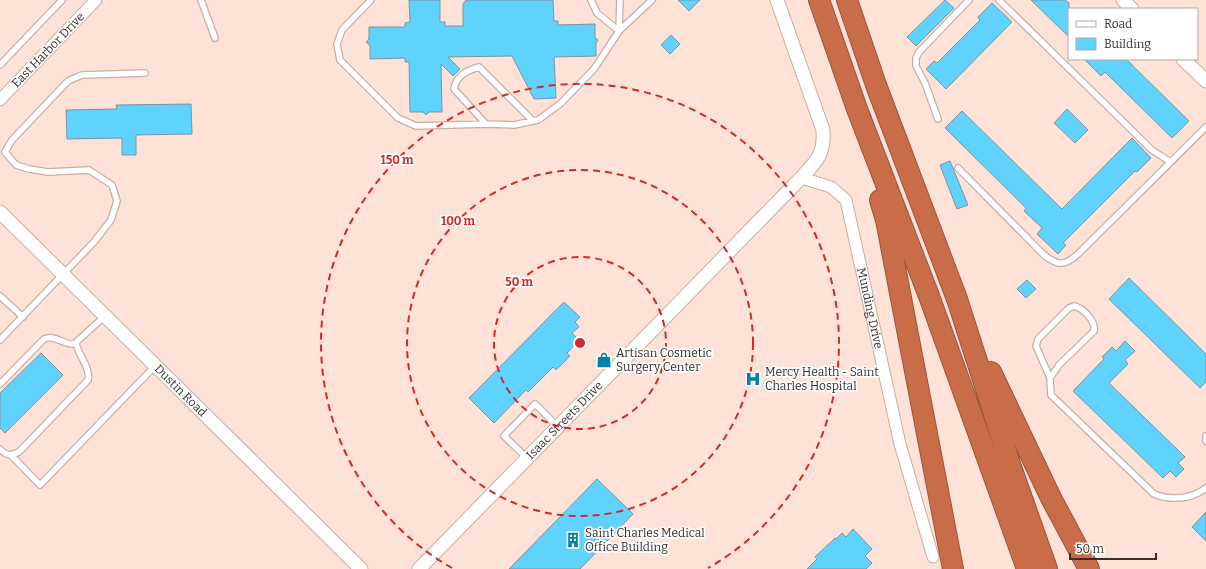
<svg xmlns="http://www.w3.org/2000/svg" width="1206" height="569" font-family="Bitter,serif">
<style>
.building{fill:#5fd3fe;stroke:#7a95a0}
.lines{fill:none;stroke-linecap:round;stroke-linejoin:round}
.service-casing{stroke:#c9aea4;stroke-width:8}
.minor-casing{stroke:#c9aea4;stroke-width:13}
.tertiary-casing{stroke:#c9aea4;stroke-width:15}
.motorway-casing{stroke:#97563e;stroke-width:22}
.service{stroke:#fff;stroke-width:5.5}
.minor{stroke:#fff;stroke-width:11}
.tertiary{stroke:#fff;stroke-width:13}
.motorway{stroke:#c96c48;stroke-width:20}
.ring{fill:none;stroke:#d62828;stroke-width:2;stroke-dasharray:7 5}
.labels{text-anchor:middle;stroke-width:3.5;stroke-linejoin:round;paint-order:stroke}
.street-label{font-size:12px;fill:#392e2a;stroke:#fff}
.poi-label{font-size:12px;fill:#392e2a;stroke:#fff;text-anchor:start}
.centre{fill:#d62828;stroke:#fff;stroke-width:2}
.ring-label{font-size:12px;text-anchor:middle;font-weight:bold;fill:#d62828;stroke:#fff;stroke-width:3.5;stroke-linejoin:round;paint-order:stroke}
</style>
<rect width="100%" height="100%" fill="#fee2d7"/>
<!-- building -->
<path class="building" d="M409 0H440V22H445V26H463V4L466 0H553L554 21H558V25L595 24V38L598 40 596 43V56L554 57 556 98 534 99 512 56 448 57 460 69 453 76 441 64 442 112H429L426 115 423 112H410L409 62H405V58L370 59V46L366 42 369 39V27H405V23L410 22Z
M678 0H700L689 11Z
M945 0 954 8 916 46 907 37Z
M1031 0H1065L1069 3V37Z
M992 3 1012 22 946 89 926 69 934 61 937 63 980 20 978 17Z
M671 35 680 44 670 54 661 45Z
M1084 59H1126L1189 121 1172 138 1105 72 1101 76Z
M191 104 192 134 136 135V155H122V138L67 139 66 110 117 109 116 105Z
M1067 109 1088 130 1075 143 1054 123Z
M962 111 1062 209 1132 138 1151 158 1137 172 1135 171 1063 243 1066 245 1058 254 1037 234 1042 228 1024 211 1026 208 945 128Z
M950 161 968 205 957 209 940 165Z
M1129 278 1206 354V382L1200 388 1109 299Z
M1027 280 1036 289 1026 298 1017 289Z
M564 302 580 317 575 322 579 327 572 333 579 340 567 353 570 356 556 370 553 367 528 392 526 390 494 423 469 398Z
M1125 341 1135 351 1125 360 1128 364 1109 383 1185 457 1178 463 1184 469 1176 477 1170 471 1163 478 1073 391 1104 359 1102 357 1112 347 1116 351Z
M41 353 63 375 5 433 0 428V393Z
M597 479 633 514 580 569H509Z
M1206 512V541L1192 527Z
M853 529 872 549 865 556 872 563 866 569H807L817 559 815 557 835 538 836 539 842 533 846 537Z"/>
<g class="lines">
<!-- service casing -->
<g class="service-casing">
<path id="service" d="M201 0 215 38
M371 0 342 30 337 44 340 60 398 118 416 126 486 124
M591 0 597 13 619 31
M999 0 1152 150 1169 161 1173 160
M619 31 620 0
M0 65 62 0
M938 119 925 83 916 66V58L919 52 969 0
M533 121 479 67C467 70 456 76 454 89L486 124 514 125 538 120 560 104 594 69 619 31 652 0
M958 168 1044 255C1058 266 1065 266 1078 254L1206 127
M0 296 23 317
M0 340 94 242 111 220 117 201 112 185 89 170 48 172 29 169 16 165 5 152 12 140 68 81 82 75 145 73
M1050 378 1059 365 1094 331C1096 321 1083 308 1074 306L1069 308 1038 339 1036 346 1050 378 1051 395 1154 494C1171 501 1192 499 1206 488
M0 384 44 339C55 334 63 345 74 344L105 316
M1206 436V441
M0 449C7 456 10 456 19 452L88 380C91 368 78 355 76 343
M11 455 40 485 155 366
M527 458 504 436 535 404 558 427"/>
</g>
<!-- minor casing -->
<g class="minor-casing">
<g id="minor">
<path d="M0 100 96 0"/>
<path id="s1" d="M802 178 831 187 846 200 900 444 933 557"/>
</g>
</g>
<!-- tertiary casing -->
<g class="tertiary-casing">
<g id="tertiary">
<path d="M1123 0 1132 9"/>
<path d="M1183 59 1206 81"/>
<path id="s2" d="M0 212 361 569"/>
<path id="s3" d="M419 569 800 179C816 162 825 154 823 130L777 0"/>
</g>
</g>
<!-- motorway casing -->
<g class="motorway-casing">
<path id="motorway" d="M819 0 857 109 929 296 1027 569
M847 0 876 85 957 299 1011 467 1047 569
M880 200 886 220 953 569
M991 372 1051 498 1089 569"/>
</g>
<!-- service -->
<use href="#service" class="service"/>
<!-- minor -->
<use href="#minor" class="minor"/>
<!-- tertiary -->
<use href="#tertiary" class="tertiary"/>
<!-- motorway -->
<use href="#motorway" class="motorway"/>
</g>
<!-- distance rings -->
<g class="ring">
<circle cx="580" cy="343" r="86"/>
<circle cx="580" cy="343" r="173"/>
<path d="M452 568A259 259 0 1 1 708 568"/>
</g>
<!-- icons -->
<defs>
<g id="shop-bare" transform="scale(1.2)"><path d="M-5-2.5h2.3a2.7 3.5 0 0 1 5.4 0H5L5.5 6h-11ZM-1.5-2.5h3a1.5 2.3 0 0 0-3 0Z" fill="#0083a7" stroke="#fff" stroke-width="2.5" paint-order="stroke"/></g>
<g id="hospital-bare" transform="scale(1.2)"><path d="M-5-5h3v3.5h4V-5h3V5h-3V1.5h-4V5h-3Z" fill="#0083a7" stroke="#fff" stroke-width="2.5" paint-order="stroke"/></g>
<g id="building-bare" transform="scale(1.2)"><path d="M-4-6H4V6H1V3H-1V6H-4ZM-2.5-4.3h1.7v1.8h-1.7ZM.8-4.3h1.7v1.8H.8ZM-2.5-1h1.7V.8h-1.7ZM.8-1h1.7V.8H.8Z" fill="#0083a7" stroke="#fff" stroke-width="2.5" paint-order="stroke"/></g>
</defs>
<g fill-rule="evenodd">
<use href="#shop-bare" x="604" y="360"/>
<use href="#hospital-bare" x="753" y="379"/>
<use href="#building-bare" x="573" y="540"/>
</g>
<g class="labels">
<!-- street labels -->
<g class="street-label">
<text transform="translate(48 50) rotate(-46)" y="4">East Harbor Drive</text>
<text dy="4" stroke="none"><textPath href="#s1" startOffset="161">Munding Drive</textPath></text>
<text dy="4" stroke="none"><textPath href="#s2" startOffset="254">Dustin Road</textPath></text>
<text dy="4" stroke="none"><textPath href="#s3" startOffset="208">Isaac Streets Drive</textPath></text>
</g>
<!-- poi labels -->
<g class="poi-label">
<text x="616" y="357">Artisan Cosmetic<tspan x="616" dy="14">Surgery Center</tspan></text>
<text x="765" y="376">Mercy Health - Saint<tspan x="765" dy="14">Charles Hospital</tspan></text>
<text x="585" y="537">Saint Charles Medical<tspan x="585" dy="14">Office Building</tspan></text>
</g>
</g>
<circle cx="580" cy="343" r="6" class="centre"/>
<g class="ring-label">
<text x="397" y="164">150 m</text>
<text x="458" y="225">100 m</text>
<text x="519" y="286">50 m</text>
</g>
<!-- legend -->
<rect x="1068" y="8" width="130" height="52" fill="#ffffff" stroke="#b0abaa"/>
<rect x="1076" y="21" width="20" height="6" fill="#ffffff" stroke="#b0abaa"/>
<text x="1104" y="28" font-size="12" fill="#392e2a">Road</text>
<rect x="1076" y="38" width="20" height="12" fill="#5fd3fe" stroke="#b0abaa"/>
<text x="1104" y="48" font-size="12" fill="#392e2a">Building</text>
<!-- scale -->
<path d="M1070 553v6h86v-6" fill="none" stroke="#392e2a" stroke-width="2"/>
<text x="1076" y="553" font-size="12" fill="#392e2a" stroke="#ffffff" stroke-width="3" paint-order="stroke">50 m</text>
</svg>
